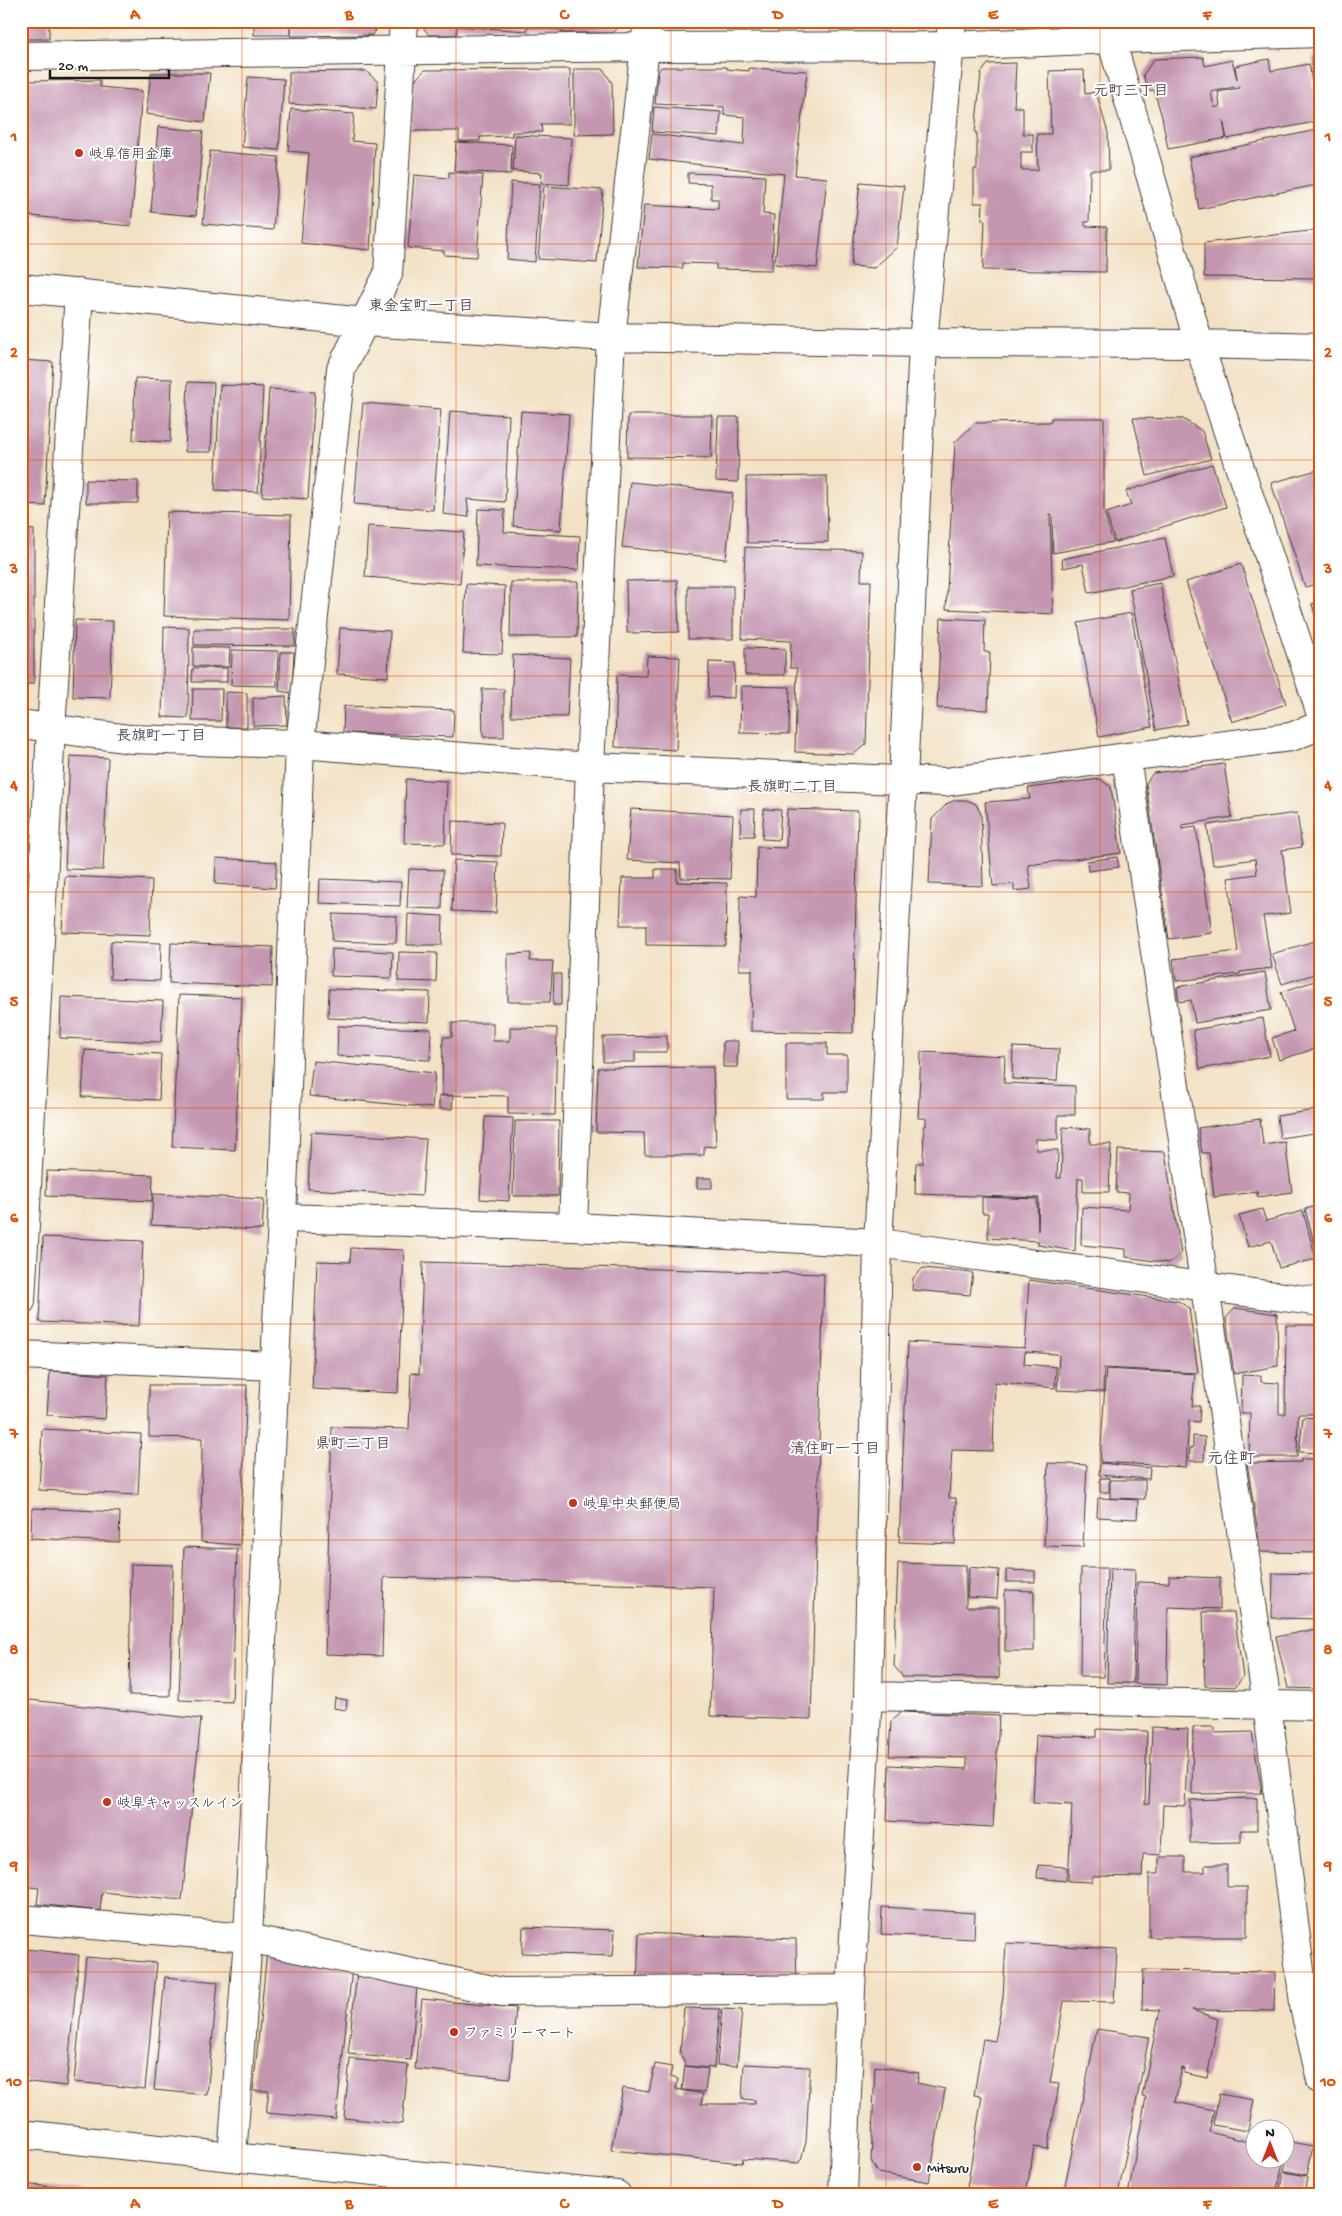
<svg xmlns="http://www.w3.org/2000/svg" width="1342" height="2216" font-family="'Gochi Hand','Klee One',sans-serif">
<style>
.building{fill:#c496b0;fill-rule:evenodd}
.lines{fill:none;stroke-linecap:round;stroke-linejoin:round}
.minor-casing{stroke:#3c3a35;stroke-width:30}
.minor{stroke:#fff;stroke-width:28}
.grid{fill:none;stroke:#de560d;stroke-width:1;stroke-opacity:0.55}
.poi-dot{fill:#c8321e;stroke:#fff;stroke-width:2}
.labels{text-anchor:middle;stroke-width:4;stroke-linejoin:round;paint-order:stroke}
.poi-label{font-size:14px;fill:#1c1c1c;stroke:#fff;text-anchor:start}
.neighbourhood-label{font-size:15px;font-weight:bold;fill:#574750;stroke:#fff}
.quarter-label{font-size:16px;font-weight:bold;fill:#574750;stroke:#fff}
.neatline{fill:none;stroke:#de560d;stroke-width:2}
.grid-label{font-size:16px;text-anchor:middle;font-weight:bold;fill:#de560d}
</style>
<rect width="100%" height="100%" fill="#fff"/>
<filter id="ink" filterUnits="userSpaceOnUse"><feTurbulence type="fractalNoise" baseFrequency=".02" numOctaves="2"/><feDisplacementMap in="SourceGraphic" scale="10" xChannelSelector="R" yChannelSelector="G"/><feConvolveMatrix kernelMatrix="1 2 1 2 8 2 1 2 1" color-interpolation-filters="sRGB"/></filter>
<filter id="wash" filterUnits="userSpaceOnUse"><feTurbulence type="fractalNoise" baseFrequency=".0096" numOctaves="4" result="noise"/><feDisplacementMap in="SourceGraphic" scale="20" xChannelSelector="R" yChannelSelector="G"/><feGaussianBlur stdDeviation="1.12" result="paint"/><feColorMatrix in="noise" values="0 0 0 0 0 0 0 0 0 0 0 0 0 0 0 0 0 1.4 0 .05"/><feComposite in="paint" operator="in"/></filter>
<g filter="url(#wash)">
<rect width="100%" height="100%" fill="#f2e1c4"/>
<g id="blocks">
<!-- building -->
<path class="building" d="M21 21H49V39H21Z
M254 21H290V35H254Z
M292 21H382L372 35 291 36Z
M418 21H627L612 33H562L563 30 527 27V31L457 26 456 35H429Z
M662 21H697L696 26 661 24Z
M733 21H755L754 29 732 26Z
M1019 21H1066V25L1019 27Z
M1312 55H1321V81H1313Z
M1203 57 1205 66 1232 60 1237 79 1235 66 1269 59 1271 71 1309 64 1320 121 1227 139 1223 120 1226 138 1168 149 1162 117 1154 90 1148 91 1143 75 1154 59ZM1239 86V88L1218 92 1220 107H1214L1211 92Z
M1016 63 1014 107H1023V134H1033V152H1021V170H1038L1037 134H1051L1049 71 1084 70 1085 94 1096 92 1108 133 1109 170H1090L1089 222H1085V226L1107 227 1106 272 983 270 985 220H982L983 203H974V169H977V133H975L981 73 988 64Z
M662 67H727V69L749 71V68L807 71 795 175 827 178 817 268 775 264 784 174 649 159 652 134 743 145 744 144 745 117 724 115V107L655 104 658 71Z
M570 69V124H541L542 132H512V136L480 137V141H459V131H411L414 81 425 70Z
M574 69H603L612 83 613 134 574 135Z
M366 71 378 82 376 109 289 104V72Z
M151 73H210L205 122 146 114Z
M248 77 284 79 279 150 242 147Z
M100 80V87L142 91 131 226 21 215V81Z
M654 107 721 112 719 136 652 132Z
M291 109 354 114 352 141 375 143 370 250 301 243 309 153 288 151Z
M158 127 203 131 196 216 151 212Z
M1321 129V184L1199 209 1189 157Z
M515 135 572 138 569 185 541 183 542 173 513 171Z
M456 142 512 145 511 174 454 171Z
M210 151 279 157 273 230 203 224Z
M449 172 483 175 477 257 444 255V251L408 248 414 175 449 178Z
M688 173 765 176 763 214 774 215 772 270 716 269V264L683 263V268L638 267 644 205 718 209V199H711V184L688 183Z
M511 182 540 184 535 262 507 259Z
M860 182 904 186 897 247 874 268 851 266Z
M544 186 603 190 597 263 538 259Z
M1318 191H1321V273H1318V278L1204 277V243L1318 230Z
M21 360 53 362 45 506 21 505Z
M135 378 172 379 170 442 133 440Z
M188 382 214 383 211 452H185Z
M220 385 263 387 258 492 215 490Z
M269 389 315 392 308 499 262 496Z
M363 403 441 409 433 510 354 504Z
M450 411 509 415 505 502 467 499 469 517 443 514Z
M521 411 569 414 561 530 513 526Z
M628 415H712L711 458 627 457Z
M718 417H739L738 482 716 481Z
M1051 418H1104V513L1113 542 1053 553 1052 514H1050L1053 614 946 609 955 442 975 423 1051 422Z
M1133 418 1183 419 1202 431 1211 459 1147 476Z
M1212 464 1226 507 1115 542 1106 513 1131 505 1126 491Z
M1321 469V583L1305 587 1271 483Z
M827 476 828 542 747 543 746 477Z
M86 480 138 481V503H86Z
M630 482 733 493 726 559 622 547Z
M478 509 505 510 504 532 580 536 579 570 476 566Z
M167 512 291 515 289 620 164 616Z
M368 526 464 532 460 584 365 577Z
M21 529 34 530V684H21Z
M1165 538 1173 576 1089 593 1083 564 1063 568 1062 559Z
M745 547 862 551 861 581H871L866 744 854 754 795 752 797 668H790L791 641 742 639Z
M1241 564 1286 704 1232 722 1186 582Z
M677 580 679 632 627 633 626 581Z
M511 582H578L577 637H510Z
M1160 583 1187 724 1156 730 1130 589Z
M466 584 505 586 502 654 463 653Z
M688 586H733V639H688Z
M1321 601V631H1320L1312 604Z
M1131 613 1152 727 1099 737 1078 623Z
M941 618 985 620 984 652H990L988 710 937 708Z
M75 620 113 621 110 698 73 697Z
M164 627 189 628 188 718 162 717Z
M340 628 390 631 388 677 337 674Z
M194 629H295V646L194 645Z
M193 647 230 648 229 667 193 666Z
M745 648 785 649V675H745Z
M232 650 278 651 277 686 231 685Z
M281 652H294L292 693 279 691Z
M513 655 570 658 567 717 511 716Z
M647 656 680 657 676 750 615 747 617 675 646 676Z
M709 662 735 663 734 698 708 697Z
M193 668H227V682H192Z
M741 686 790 687 789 734 740 733Z
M193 689H222L221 721H192Z
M482 689H504V737H483Z
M226 692 247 693V727H226Z
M286 696 287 725 253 726V698Z
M344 706 454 710 453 737 343 733Z
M70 756 108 758 103 870 65 869Z
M1224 764 1232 817 1182 825V829L1196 827 1212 933 1169 939 1146 783 1153 773Z
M406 779 447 781 445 844 404 843Z
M1100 779 1111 787 1121 853 1028 865 1031 889 1014 891V884L993 886 985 802 1030 799 1028 788Z
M956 800H966L976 804 981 814 983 886 929 884 932 819 948 803Z
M631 809 733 815 730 879 681 878 680 863 627 860Z
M741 809H755L754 836H740Z
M764 809 781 810 779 840 762 839Z
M787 809 858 811 853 1033 751 1031 752 970H739L740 896 756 897 757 847 786 848Z
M1297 813 1302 847 1282 850 1291 913 1263 916 1272 968 1240 972V974L1176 981 1173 959 1238 951 1228 878 1257 874 1255 859 1213 865 1207 825Z
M452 821 502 823 501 856 451 855Z
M1117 857 1119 867 1088 871 1087 861Z
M216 858 277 862 275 888 215 884Z
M454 860 498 862 496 913 452 911Z
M409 869 443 870 442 909 407 908Z
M655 869H677V882L727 883 726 946 646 945V925H620L622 878H655Z
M65 876 152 880 150 935 62 932Z
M320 879 401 882 400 906 319 903Z
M333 914 397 916 396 943 332 941Z
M408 914 443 916 442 945H407Z
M1321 939V972L1282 984 1272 954Z
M111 941 161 943 160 981 110 979Z
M171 943 273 947 272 987 169 983Z
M332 949 393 952 392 978 331 976Z
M399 952 437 953 436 982 398 981Z
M531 953 530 961H553L550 1002H508V954Z
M1265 972 1271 1010 1195 1023 1191 1000 1179 1002 1177 987Z
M554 974H561V1005H553Z
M1321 979V1047L1279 1060 1272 1038 1294 1031 1281 992Z
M329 989 430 992 429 1022 328 1018Z
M179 995 242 997 235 1150 172 1147Z
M61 997 163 1001 161 1042 60 1038Z
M1263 1018 1270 1056 1200 1069 1193 1030Z
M452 1023H493V1041H510V1027L557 1028 555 1115 508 1114V1096L442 1095 443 1037H452Z
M338 1026 431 1029 430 1060 337 1056Z
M667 1036V1052H635V1062H603V1037Z
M723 1041H738L737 1067H723Z
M786 1043H827V1055H847V1092H824V1099H786Z
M1013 1047 1059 1049 1057 1081 1012 1079Z
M85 1050 161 1054 159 1100 82 1097Z
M921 1052 1005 1056 1004 1083 1075 1086V1115H1058V1140L1036 1139V1150H1058L1057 1178H1061L1063 1127 1090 1129V1144H1111L1109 1192H1083V1178H1078L1075 1251 1038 1245V1241L988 1238V1213H982V1197L1037 1199 1038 1231 1039 1198 915 1194 916 1163H923L924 1126H926V1118H918Z
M313 1061 435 1073 432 1108 309 1096Z
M713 1067 716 1147 704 1146V1155H645L644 1133 596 1132 598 1068Z
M439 1096H453L452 1109H439Z
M1321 1109V1132L1280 1138 1277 1116Z
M485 1117 513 1118 509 1201 480 1199Z
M1260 1119 1263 1145 1285 1142 1292 1192 1258 1197 1257 1192 1214 1197 1209 1153H1202L1198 1128Z
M515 1121H559L558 1196H513Z
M311 1132 426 1139 422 1196 308 1189Z
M1118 1150 1165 1152 1181 1254 1169 1263 1126 1257V1249L1081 1245 1082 1207 1128 1210 1129 1193 1116 1192Z
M47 1171 153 1175 152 1201 46 1196Z
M697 1178H712V1188H697Z
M153 1194 264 1199 262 1230 151 1225Z
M1321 1205V1265H1320L1305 1209Z
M1262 1209 1266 1221 1303 1211 1316 1259 1279 1268 1271 1241 1248 1247 1239 1215Z
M43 1237 143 1241 139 1326 39 1322Z
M351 1248 404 1250 398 1393 312 1389 317 1261 350 1262Z
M423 1262 824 1274 811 1719 710 1716 714 1587 384 1577 382 1656 325 1654 332 1427 409 1429 411 1373 419 1374Z
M923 1268 973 1273 970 1295 912 1290 913 1278Z
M1029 1280 1178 1301 1189 1308 1198 1373 1104 1368 1103 1392 1057 1390 1059 1356 1057 1354 1025 1352 1024 1364 1056 1367 1055 1388 995 1382 993 1451 952 1450 949 1498H956L955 1544 899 1542 908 1342 1025 1348Z
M1235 1308 1277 1314 1278 1366 1234 1374 1226 1318Z
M1286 1325H1321V1414H1298L1297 1457H1249L1250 1413H1241L1242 1375 1261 1376V1382L1279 1383V1414H1285Z
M1106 1369 1195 1374 1192 1406H1200L1199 1422 1189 1421 1186 1467 1100 1462Z
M50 1371 108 1375 105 1419 47 1415Z
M149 1385H247L240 1545 201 1542 202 1438 149 1437Z
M1303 1417 1321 1418V1453L1299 1452Z
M42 1429 141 1434 138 1495 39 1490Z
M1193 1436 1205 1437 1204 1461H1189L1190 1448H1193Z
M1301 1459H1321V1553L1261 1552 1247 1463 1301 1462Z
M1048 1463 1087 1465 1083 1547 1044 1546Z
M1100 1463 1150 1468 1149 1479 1099 1475Z
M1100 1478H1109V1492H1100Z
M1110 1480H1145V1499L1110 1498Z
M1098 1498 1138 1500 1137 1519 1097 1517Z
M32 1508 120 1512 119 1542 31 1538Z
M184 1547 237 1549 232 1702 179 1700Z
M898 1563 966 1565V1607H999V1678L903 1677 894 1666Z
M131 1564 173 1565 170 1696 129 1695Z
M969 1567 999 1570 997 1599 967 1597Z
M1081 1568H1107L1104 1677H1080Z
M1110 1568 1135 1569 1133 1683H1107Z
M1006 1570 1035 1571V1582H1006Z
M1273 1573 1321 1574V1619L1272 1618Z
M1169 1576 1220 1578V1609L1168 1607 1167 1685 1135 1684 1137 1582 1169 1583Z
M1005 1590 1034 1591V1651H1005Z
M1203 1612H1234L1243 1677 1235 1687 1205 1686Z
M1321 1628V1689L1288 1688 1276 1637Z
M335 1698 347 1700 346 1710 334 1708Z
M21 1699 201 1719 182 1900 102 1892 100 1911 37 1904 39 1888 21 1886Z
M901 1712 999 1716 993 1827 887 1821 889 1765 967 1769V1758L889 1756 891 1721Z
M1152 1727 1188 1729 1185 1806 1163 1805 1161 1855 1143 1854 1142 1877 1092 1876V1882L1068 1881 1072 1805 1033 1803 1036 1735 1097 1737V1729L1147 1731 1145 1804H1149Z
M1193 1727H1215V1733L1252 1732 1262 1793 1192 1794Z
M1257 1798V1830H1241V1842L1190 1843V1800Z
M1159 1857H1185V1872H1205V1865H1227V1887H1247V1937H1149V1874H1159Z
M1038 1865 1067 1867 1066 1881 1037 1878Z
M882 1907 975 1913 974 1939 881 1934Z
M523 1927 615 1930 613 1956 522 1953Z
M639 1933 796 1939 797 1986H637Z
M1006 1943 1117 1949 1114 2002 1064 2001 1050 2083 1059 2084 1048 2149 1034 2147 1026 2195H1003L967 2188 982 2096 974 2095 983 2039 995 2041 1003 1997Z
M26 1949 79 1955 66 2086 21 2081V1997Z
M267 1951 352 1968 336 2119 266 2113 269 2091H253Z
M86 1957 157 1963 145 2089 74 2082Z
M1143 1970 1275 1972 1274 2011 1192 2010 1218 2019 1207 2078 1184 2073 1185 2069 1182 2068 1175 2102 1214 2110 1209 2132 1249 2142V2138L1254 2140V2158H1284L1276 2195H1128L1146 2097 1142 2096 1160 2010 1142 2009Z
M357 1973 417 1987 411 2060 348 2054Z
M165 1977 218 1982 207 2095 154 2090Z
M422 1999 516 2008 510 2078 415 2069Z
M684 2008 720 2009 714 2068 686 2066 680 2054Z
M722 2009 742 2010 737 2066 717 2065Z
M1097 2029 1149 2037 1118 2195H1063Z
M350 2059 408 2065 402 2124 344 2118Z
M655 2064 672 2067 670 2077 678 2079 676 2089 703 2094 701 2104H755V2100L742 2099 744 2064 810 2067 806 2142 800 2163 743 2159 742 2163 611 2150 623 2088 649 2092Z
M685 2066 708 2069 705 2092 682 2090Z
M875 2066 919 2073 917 2083 945 2089 929 2182 878 2173 871 2161Z
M1219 2094 1254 2100 1248 2131 1213 2125Z
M1290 2142 1313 2146 1307 2175 1284 2171Z
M1283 2172 1307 2176 1304 2195H1279Z
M21 2184 119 2193V2195H21Z"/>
</g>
</g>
<g filter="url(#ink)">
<use href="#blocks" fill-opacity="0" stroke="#3c3a35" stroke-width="1"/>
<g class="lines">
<!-- minor casing -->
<g class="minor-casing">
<path id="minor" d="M1108 21 1111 39 1199 344 1321 714
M21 56 646 47 949 46 1111 39 1321 33
M21 288 365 322 611 337 923 343 1199 344 1321 347
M21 724 130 739 300 744 590 767 945 782 1126 757 1291 737 1321 725
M1126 757 1267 1704 1305 2011 1321 2080
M282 1218 573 1227 878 1243 1321 1302
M573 1227 590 767 611 337 648 21
M21 1301 51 729 79 293
M21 1355 275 1366
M868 1696 1321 1706
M21 1919 248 1938 502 1992 851 1989
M21 2134 232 2157 617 2195
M232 2157 248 1938 282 1218 300 744 341 369 388 274 404 21
M843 2195 851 1989 868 1696 878 1243 903 780 923 343 952 21"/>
</g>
<!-- minor -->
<use href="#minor" class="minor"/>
</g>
</g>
<!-- grid -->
<path class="grid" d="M242 21V2195M456 21V2195M671 21V2195M886 21V2195M1100 21V2195M21 244H1321M21 460H1321M21 676H1321M21 892H1321M21 1108H1321M21 1324H1321M21 1540H1321M21 1756H1321M21 1972H1321"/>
<!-- markers -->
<g class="poi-dot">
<circle cx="79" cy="153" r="5"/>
<circle cx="573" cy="1503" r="5"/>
<circle cx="107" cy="1802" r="5"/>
<circle cx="454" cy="2032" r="5"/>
<circle cx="917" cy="2167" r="5"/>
</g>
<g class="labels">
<!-- poi labels -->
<g class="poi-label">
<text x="89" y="158">岐阜信用金庫</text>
<text x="583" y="1508">岐阜中央郵便局</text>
<text x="117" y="1807">岐阜キャッスルイン</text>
<text x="464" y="2037">ファミリーマート</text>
<text x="927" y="2172">Mitsuru</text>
</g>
<!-- neighbourhood labels -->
<g class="neighbourhood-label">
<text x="1131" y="95">元町三丁目</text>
<text x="421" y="310">東金宝町一丁目</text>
<text x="161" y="740">長旗町一丁目</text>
<text x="792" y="791">長旗町二丁目</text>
<text x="353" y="1448">県町二丁目</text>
<text x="835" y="1453">清住町一丁目</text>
</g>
<!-- quarter labels -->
<g class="quarter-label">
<text x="1231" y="1463">元住町</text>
</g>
</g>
<!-- margin -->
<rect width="1342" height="2216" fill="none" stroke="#fff" stroke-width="55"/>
<!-- north arrow -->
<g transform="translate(1270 2144)"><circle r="24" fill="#ffffff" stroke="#a4a4a4"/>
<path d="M0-4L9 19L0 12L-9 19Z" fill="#c8321e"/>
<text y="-8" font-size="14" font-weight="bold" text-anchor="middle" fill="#1c1c1c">N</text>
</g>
<!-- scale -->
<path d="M50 70v8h119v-8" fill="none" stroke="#1c1c1c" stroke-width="2.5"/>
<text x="58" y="70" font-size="15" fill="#1c1c1c" stroke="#ffffff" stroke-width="4" paint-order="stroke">20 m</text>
<rect x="28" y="28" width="1286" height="2160" class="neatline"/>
<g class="grid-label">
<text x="135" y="19">A</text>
<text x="349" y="19">B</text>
<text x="564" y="19">C</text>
<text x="778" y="19">D</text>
<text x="993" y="19">E</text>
<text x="1207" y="19">F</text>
<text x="14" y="141">1</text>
<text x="1328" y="141">1</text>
<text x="14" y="357">2</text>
<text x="1328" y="357">2</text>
<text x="14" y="573">3</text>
<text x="1328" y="573">3</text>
<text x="14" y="790">4</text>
<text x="1328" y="790">4</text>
<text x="14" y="1006">5</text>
<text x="1328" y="1006">5</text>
<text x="14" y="1222">6</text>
<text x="1328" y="1222">6</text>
<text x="14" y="1438">7</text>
<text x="1328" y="1438">7</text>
<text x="14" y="1654">8</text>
<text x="1328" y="1654">8</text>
<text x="14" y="1870">9</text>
<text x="1328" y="1870">9</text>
<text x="14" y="2086">10</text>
<text x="1328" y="2086">10</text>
<text x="135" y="2208">A</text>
<text x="349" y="2208">B</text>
<text x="564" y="2208">C</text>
<text x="778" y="2208">D</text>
<text x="993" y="2208">E</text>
<text x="1207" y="2208">F</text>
</g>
</svg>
